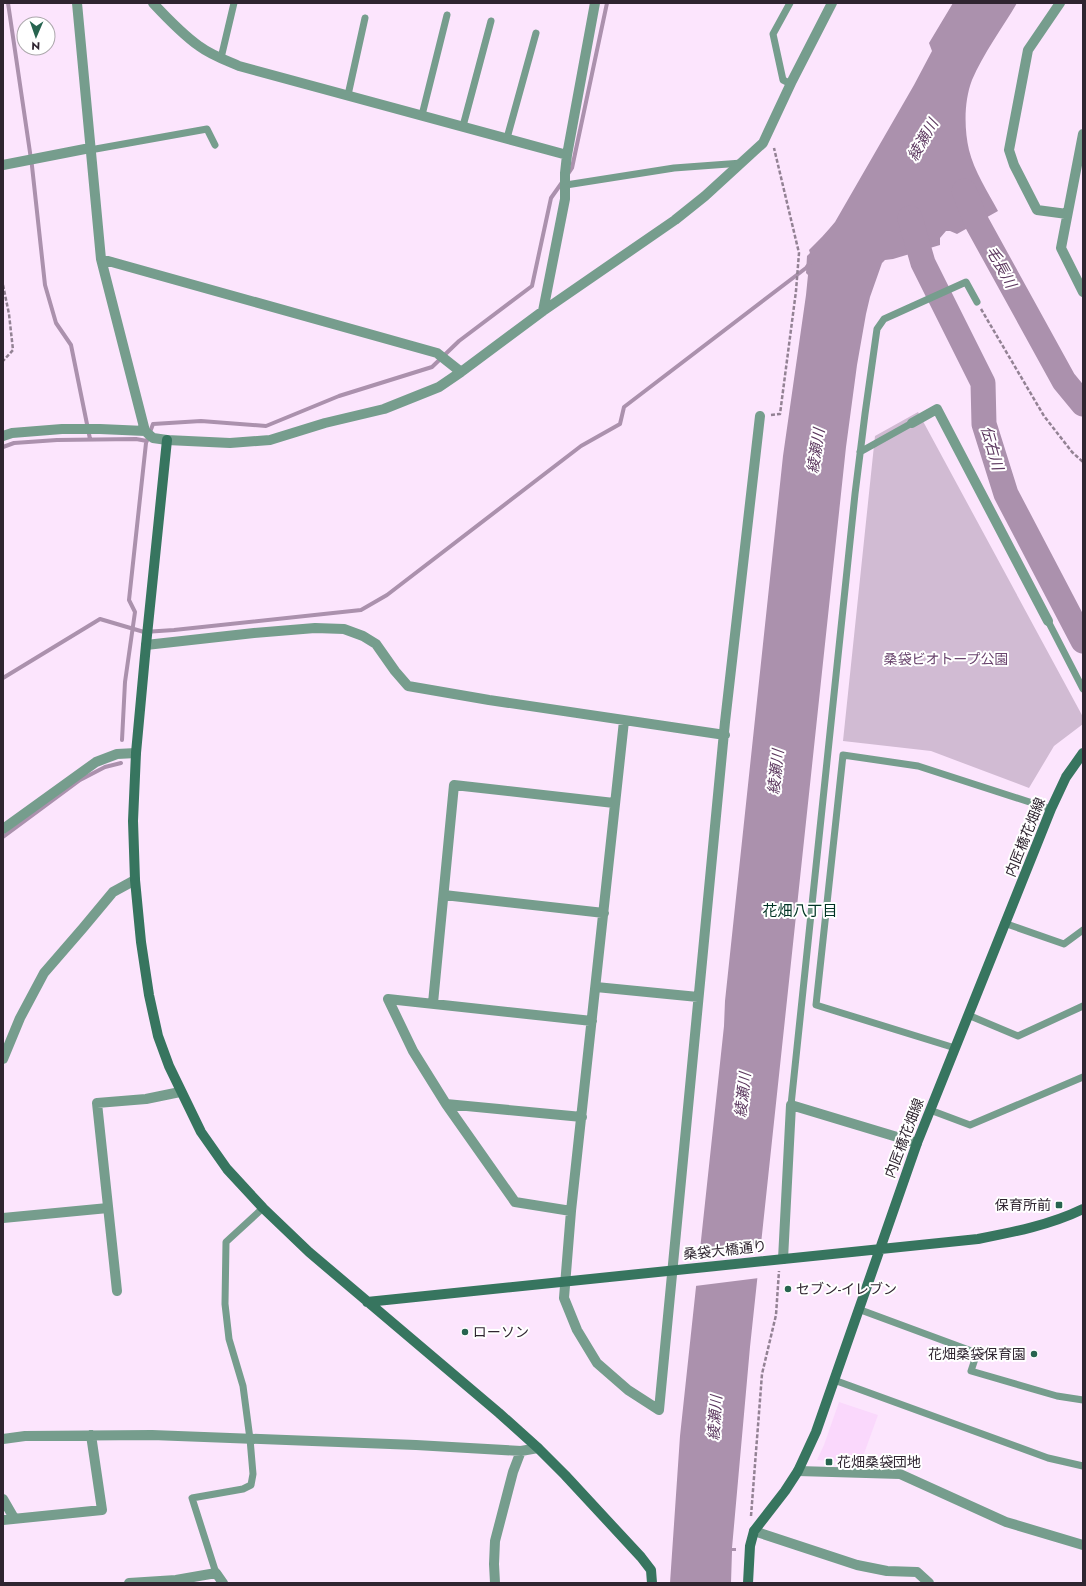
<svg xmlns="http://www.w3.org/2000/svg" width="1086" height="1586" font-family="Jost,'Noto Sans JP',sans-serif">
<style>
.built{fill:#fad8fc}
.green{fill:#d1bbd3}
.water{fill:#ab91ad}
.pier{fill:#fce5fd}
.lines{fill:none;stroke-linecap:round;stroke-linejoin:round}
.stream{stroke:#ab91ad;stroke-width:4}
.river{stroke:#ab91ad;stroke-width:25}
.path{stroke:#938294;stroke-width:2.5;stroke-dasharray:4 2;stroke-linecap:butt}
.lane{stroke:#769d8d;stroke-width:7}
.street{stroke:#769d8d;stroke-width:10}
.secondary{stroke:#37755f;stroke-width:10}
.poi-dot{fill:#27644f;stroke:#fff;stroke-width:1.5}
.labels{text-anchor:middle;stroke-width:4;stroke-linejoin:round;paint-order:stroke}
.park-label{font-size:14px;fill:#6a456e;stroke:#fff}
.street-label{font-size:14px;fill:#2f2530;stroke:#fff}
.poi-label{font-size:14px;fill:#2f2530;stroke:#fff;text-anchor:start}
.water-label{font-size:15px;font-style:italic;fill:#5d3960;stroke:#fff}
.neighbourhood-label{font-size:15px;fill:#003324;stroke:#fff}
</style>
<rect width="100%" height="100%" fill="#fce5fd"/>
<!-- built -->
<path class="built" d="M839 1402 878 1415 861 1462 817 1460 824 1445Z"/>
<!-- green -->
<path class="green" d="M918 412 1083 717V724L1054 746 1029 788 931 751 843 741 875 436Z"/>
<!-- water -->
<path class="water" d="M953 3H1017C1003 27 983 54 972 80 964 101 964 128 969 150 974 171 988 192 998 211L957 234 950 231H946L940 238V245L893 259 885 260 882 263 870 297 866 314 857 365 846 447 750 1347 732 1548H736V1551H732L731 1583H670L680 1436 724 1026 725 1001 783 456 806 295 808 275 806 273 807 256 810 253 809 250C818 241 827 232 835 222L914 85 932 51 929 43Z"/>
<!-- pier -->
<path class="pier" d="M763 1244 759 1278 695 1286 698 1252Z"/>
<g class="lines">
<!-- stream -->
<path class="stream" d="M8 3 32 166 45 285 56 323 71 345 90 439
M568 174 572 168 607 3
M3 447 14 443 57 440 136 439 147 441
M3 678 100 619 144 632 174 630 361 610 387 595 581 446 620 424 624 407 806 268 810 263
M122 740 125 682 135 612 129 600 146 443 153 424 201 421 266 426 339 396 432 367 459 341 532 286 551 198 563 181
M3 837 80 780 105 767 121 763"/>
<!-- river -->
<path class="river" d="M964 191 977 223 1064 381 1083 404
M910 218 923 263 983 383 984 424 1006 494 1083 641"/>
<!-- path -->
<path class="path" d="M3 285 9 314 13 350 3 361
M981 309 1044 416 1072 452 1083 462
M771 415 780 414 796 291 799 253 774 148
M751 1516 762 1374 776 1315 779 1271"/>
<!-- lane -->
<path class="lane" d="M790 3 773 34 783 80 791 84
M221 58 234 3
M348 95 365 18
M422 115 447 15
M463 126 491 21
M507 138 536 33
M90 150 207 129 215 145
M566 185 674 168 742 163
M860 452 912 423
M1048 621 1083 689
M1004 923 1064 944 1083 930
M968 1015 1018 1036 1083 1006
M955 1048 816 1005 843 755 918 766 1051 809
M791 1105 855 494 865 414 877 329 884 319 966 282 977 302
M930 1110 970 1125 1083 1077
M858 1309 977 1353 971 1371 1057 1396 1083 1400
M834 1380 1048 1458 1083 1466
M216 1573 192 1498 243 1489 251 1485 253 1474 250 1439 243 1386 229 1339 225 1304 226 1242 263 1208"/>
<!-- street -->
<path class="street" d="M77 3 101 259 145 431
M153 3C167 18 182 34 199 46 211 55 225 60 239 66L567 155
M1060 3 1028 50 1009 150 1014 165 1037 210 1067 214
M1083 134 1061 248 1083 292
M3 165 90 148
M101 259 437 353 461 372
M543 311 565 199V173L567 155 595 3
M912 423 937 409 1048 621
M3 436 12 433 62 429H100L145 431 153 438 167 440 230 443 270 440 325 423 384 409 439 387 461 372 543 311 675 220 705 196 763 143 792 81 832 3
M146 645 254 633 315 628 344 629 363 636 376 644 395 671 408 686 489 700 725 735
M624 721 571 1211 564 1298 577 1330 597 1363 628 1390 659 1410 725 722 760 416
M3 829 96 762 117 754 136 753
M444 895 604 913
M596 987 698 997
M388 999 413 1051 446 1104 515 1202 571 1211
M388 999 592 1021
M433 1003 454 785 614 803
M3 1059 20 1018 44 973 83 928 113 892 135 880
M446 1104 582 1117
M3 1218 108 1208
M783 1259 791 1105 917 1143
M117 1291 97 1103 146 1099 180 1092
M3 1439 25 1436 152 1435 416 1445 521 1451 538 1448
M798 1471 900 1474 1006 1522 1083 1545
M3 1499 14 1518
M3 1520 102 1510 91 1435
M754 1531 857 1565 887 1571 917 1572 929 1583
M129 1583 176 1580 216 1573 223 1583
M495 1583 494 1564 495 1541 513 1472 521 1451"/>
<!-- secondary -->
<path class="secondary" d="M167 440 146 645 136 753 133 821 135 880 141 942 149 995 158 1036 169 1066 201 1132 227 1169 263 1208 309 1252 499 1413 538 1448 565 1475 641 1557 651 1570 652 1583
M367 1302 978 1239C1014 1232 1050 1225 1083 1209
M748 1583 750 1546 754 1531 785 1491 798 1471 816 1432 917 1143 1051 809 1066 777 1083 753"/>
</g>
<!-- markers -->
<g class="poi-dot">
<rect x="1055" y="1201" width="8" height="8" rx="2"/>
<circle cx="788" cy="1289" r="4"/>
<circle cx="465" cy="1332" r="4"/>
<circle cx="1034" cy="1354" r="4"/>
<rect x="825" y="1458" width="8" height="8" rx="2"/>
</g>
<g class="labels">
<!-- park labels -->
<g class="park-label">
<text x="946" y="664">桑袋ビオトープ公園</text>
</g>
<!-- street labels -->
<g class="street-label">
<text transform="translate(1025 837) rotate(-68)" y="5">内匠橋花畑線</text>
<text transform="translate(904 1138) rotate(-69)" y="5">内匠橋花畑線</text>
<text transform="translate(725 1250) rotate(-6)" y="5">桑袋大橋通り</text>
</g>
<!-- poi labels -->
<g class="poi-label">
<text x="1051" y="1210" text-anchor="end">保育所前</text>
<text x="796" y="1294">セブン-イレブン</text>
<text x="473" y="1337">ローソン</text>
<text x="1026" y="1359" text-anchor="end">花畑桑袋保育園</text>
<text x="837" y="1467">花畑桑袋団地</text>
</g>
<!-- water labels -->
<g class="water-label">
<text transform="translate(923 140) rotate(-60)" y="5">綾瀬川</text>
<text transform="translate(1001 267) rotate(61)" y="5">毛長川</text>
<text transform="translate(992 448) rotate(74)" y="5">伝右川</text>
<text transform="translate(816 451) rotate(-81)" y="5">綾瀬川</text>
<text transform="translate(776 772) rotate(-84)" y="5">綾瀬川</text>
<text transform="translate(743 1095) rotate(-84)" y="5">綾瀬川</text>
<text transform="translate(715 1418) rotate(-86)" y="5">綾瀬川</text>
</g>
<!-- neighbourhood labels -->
<g class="neighbourhood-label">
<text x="800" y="916">花畑八丁目</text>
</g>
</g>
<!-- border -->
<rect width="1086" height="1586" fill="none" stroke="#2f2530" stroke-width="8"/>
<!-- north arrow -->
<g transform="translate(36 36) rotate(182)"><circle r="19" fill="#ffffff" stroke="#aca8ac"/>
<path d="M0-3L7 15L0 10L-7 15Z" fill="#27644f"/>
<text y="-6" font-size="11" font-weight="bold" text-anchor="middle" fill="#2f2530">N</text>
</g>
</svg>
